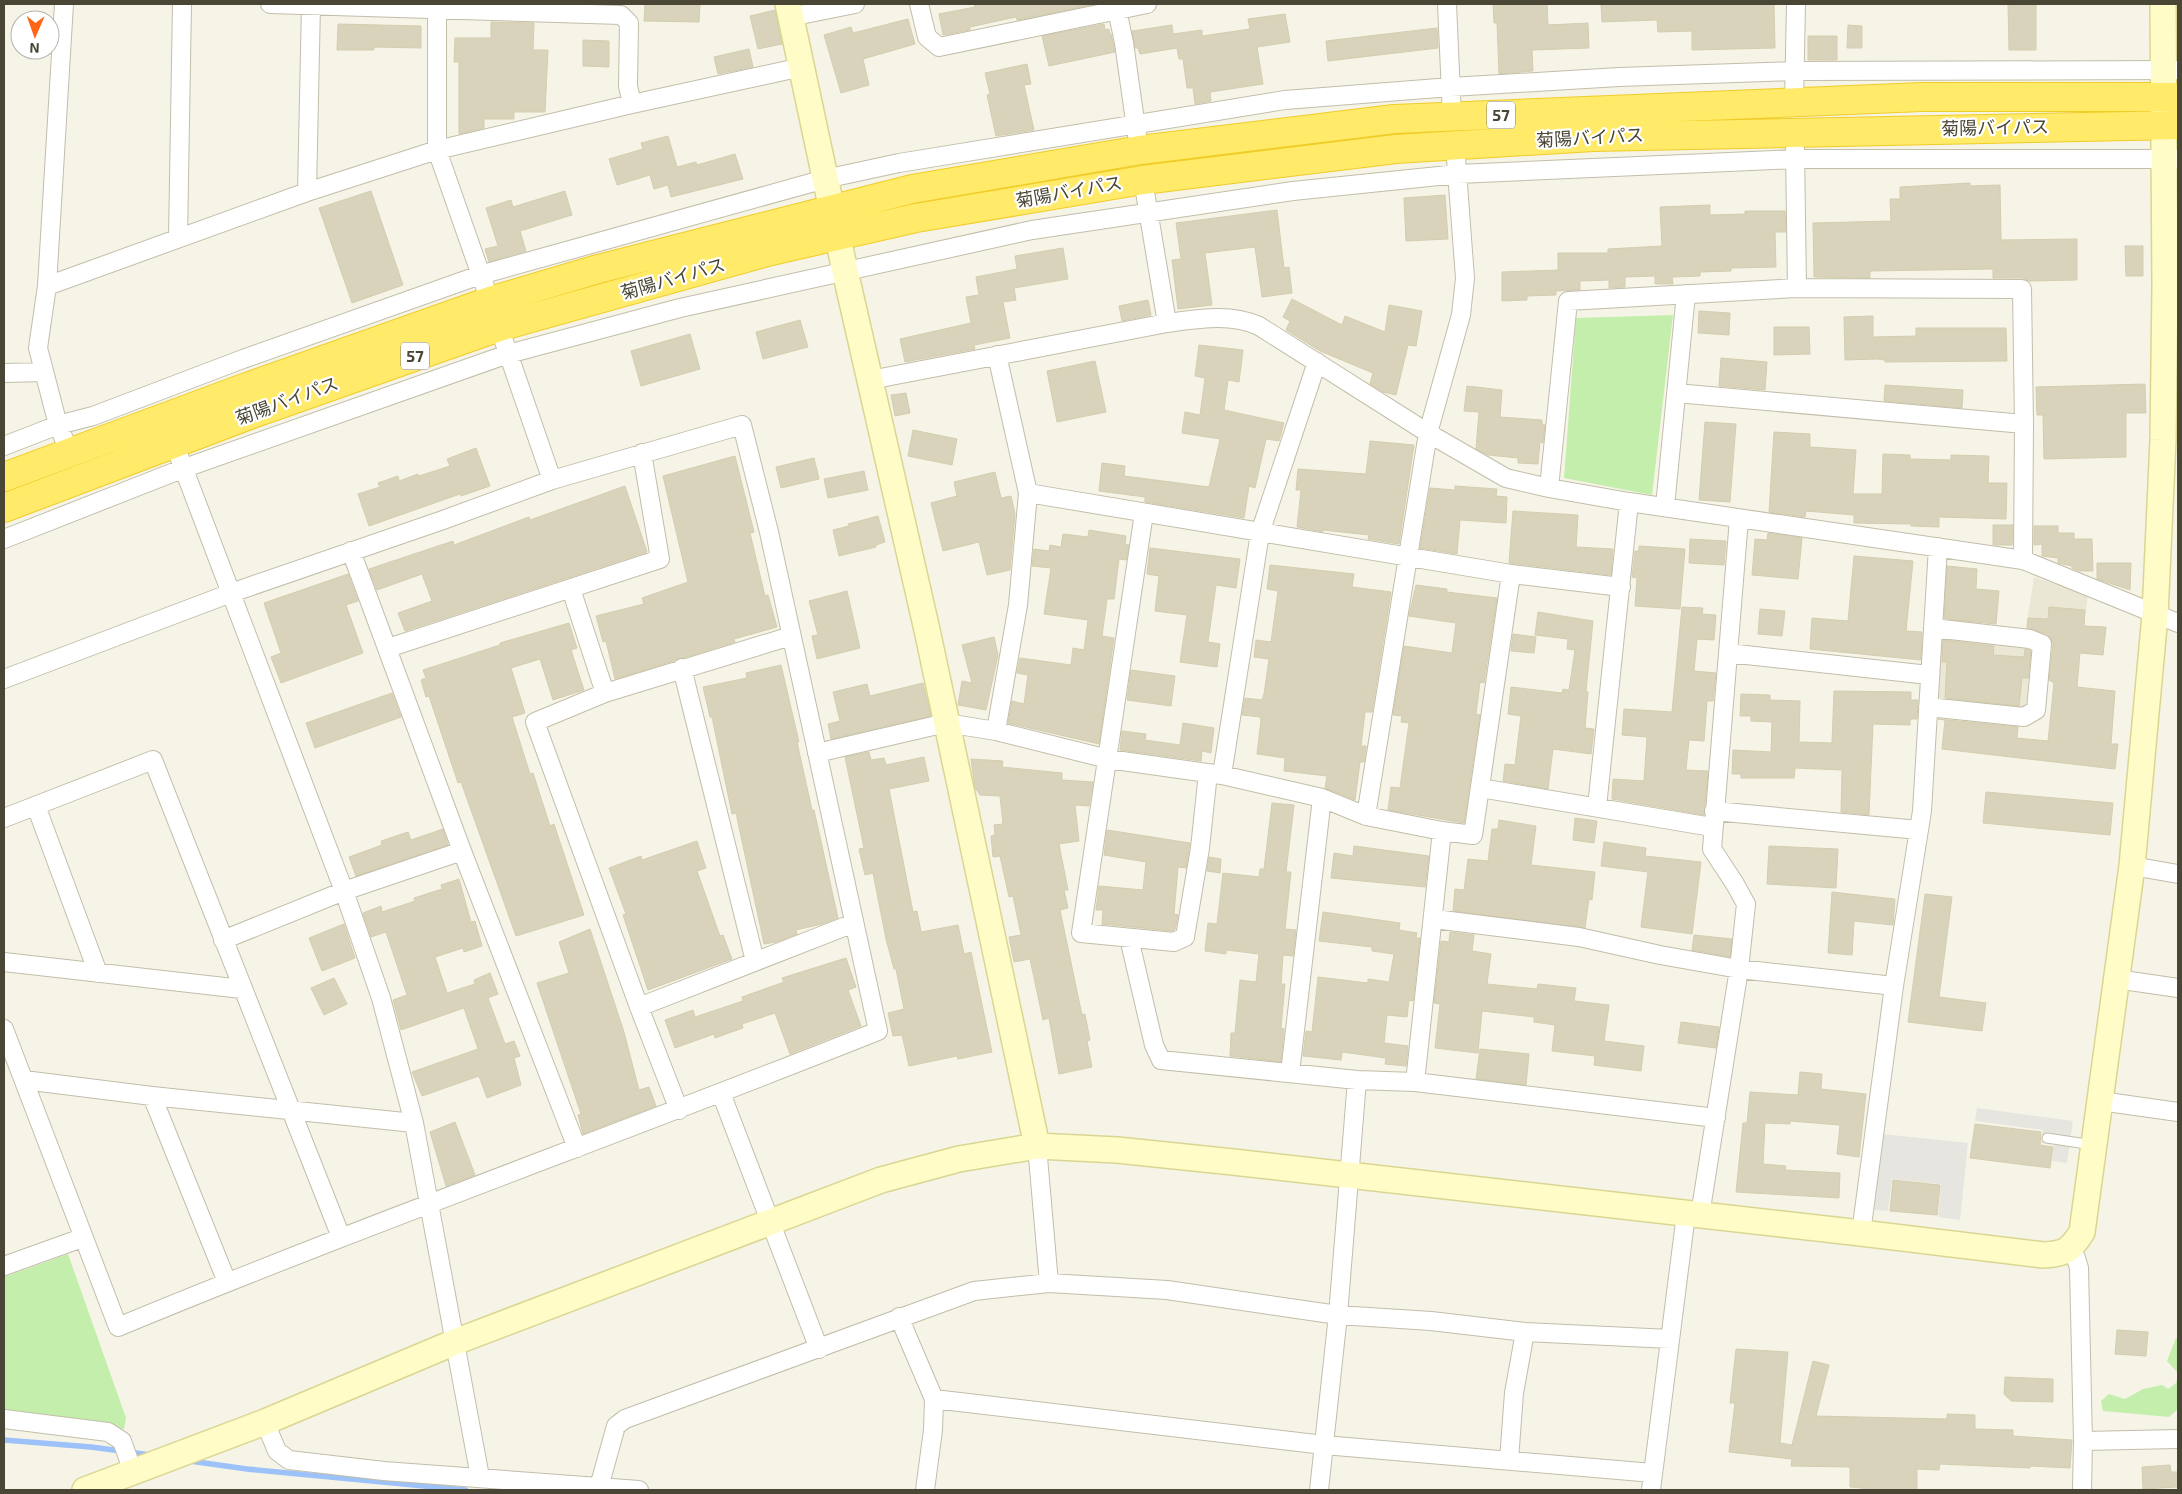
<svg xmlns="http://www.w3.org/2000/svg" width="2182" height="1494" font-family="'Exo 2','Noto Sans JP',sans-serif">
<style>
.residential{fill:#eae8d5}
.green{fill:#c4eeac}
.parking{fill:#e6e5e0}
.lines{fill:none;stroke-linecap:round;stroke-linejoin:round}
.stream{stroke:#9dc2f9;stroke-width:5.5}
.building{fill:#d9d3bb;stroke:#d4cdae}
.lane-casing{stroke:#c2bea9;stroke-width:11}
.street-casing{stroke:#c2bea9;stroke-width:20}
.secondary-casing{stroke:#dad692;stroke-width:28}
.highway-casing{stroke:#f0cc27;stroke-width:30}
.lane{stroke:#fff;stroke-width:9}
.street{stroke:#fff;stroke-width:18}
.secondary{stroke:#fffcc8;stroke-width:25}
.highway{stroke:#ffea69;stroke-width:28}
.labels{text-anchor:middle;stroke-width:4.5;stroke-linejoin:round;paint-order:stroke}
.shield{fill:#fff;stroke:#807e72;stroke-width:1}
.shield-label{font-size:16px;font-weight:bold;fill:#4a4635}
.street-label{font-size:18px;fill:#4a4635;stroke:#fff}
</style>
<rect width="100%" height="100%" fill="#f6f4e7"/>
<!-- residential -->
<path class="residential" d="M2034 577 2088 595 2081 647 2025 633Z
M1941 636 2032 645 2026 710 1935 702Z"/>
<!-- green -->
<path class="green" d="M1673 315 1652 495 1564 478 1576 318Z
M68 1254 126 1418 124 1429 4 1414V1277Z
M2176 1338 2178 1339V1373L2167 1361Z
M2178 1376V1409L2169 1417 2103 1411 2101 1401 2109 1394 2125 1399 2143 1389 2162 1385 2168 1389 2176 1383Z"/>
<!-- parking -->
<path class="parking" d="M1977 1108 2073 1121 2067 1163 2052 1161 2054 1145 2041 1143 2043 1130 1975 1121Z
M1882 1134 1968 1143 1960 1220 1938 1217 1941 1184 1892 1179 1888 1211 1874 1210Z"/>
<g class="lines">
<!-- stream -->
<path class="stream" d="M4 1440 91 1447 151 1455
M190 1461 247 1469 466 1490"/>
</g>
<!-- building -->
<path class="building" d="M645 4H700L699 22 644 21Z
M974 4H1096L1017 20 1016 17 970 27V30L943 35 939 14 975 7Z
M1493 4H1547L1548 25 1588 23 1589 48 1532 50 1533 71 1499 74 1497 23H1494Z
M1601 4H1774L1775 48 1692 50V31L1658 32 1657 20 1602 22Z
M2008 4H2036V50H2009Z
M775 10 782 44 758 49 750 16Z
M1285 14 1290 42 1257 47 1263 84 1210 92 1211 101 1195 104 1193 88H1187L1183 59H1179L1177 48 1140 54 1138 48H1135L1132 31 1172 25 1173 34 1202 30V36L1250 29 1248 19Z
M908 19 915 44 863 59 869 85 841 93 824 35 851 27 853 33Z
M491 22 534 23 533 50H548L545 112H514V119H484V128L459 134V62H454L455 38H491Z
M338 24 421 26V48L374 47V50H337Z
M1104 24 1105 30 1109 29 1110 34H1111L1115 52 1049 66 1042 36Z
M1848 25 1862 26V48H1847Z
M1437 28 1438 48 1328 61 1326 41Z
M1808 36H1837V60H1808Z
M583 40 609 41V67L583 66Z
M749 49 753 67 718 74 714 57Z
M1027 64 1031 84 1024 85 1034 130 996 136 987 95 990 94 985 73Z
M668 136 677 167 696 162 697 165 735 154 743 179 671 197 668 185 654 189 650 175 617 185 609 159 643 149 641 143Z
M1970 183V186L2000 185 2001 240 2077 239V280L2029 281 2022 278H1993V269L1870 271V278L1814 277 1813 223 1891 221 1890 199H1900V187Z
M371 191 403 285 352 303 319 208Z
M565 191 572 215 520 231 526 251 489 262 485 249 498 246 486 208 511 200 513 207Z
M1445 195 1448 239 1406 241 1404 198Z
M1710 205V215L1745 214V211H1785L1786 232H1775L1776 267 1731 268V271L1700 272V276L1672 277 1673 284H1655V276L1625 277V287L1609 288V280L1580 281V290L1556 291V295L1527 296V300L1502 301V272L1558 270V253H1608V249L1662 246 1660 207Z
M1277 210 1284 268 1289 267 1292 293 1262 297 1255 247 1205 253 1212 305 1178 309 1172 260 1181 259 1176 223Z
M2125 246H2143V276H2126Z
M1063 248 1068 279 1014 288 1016 300 1003 302 1010 338 974 345 975 349 905 362 900 339 971 323 966 297 979 295 976 277 1017 269 1015 256Z
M1292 299 1342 325 1345 316 1385 332 1389 305 1422 311 1416 346 1408 345 1396 395 1383 392 1370 384 1373 373 1320 351 1286 330 1290 321 1283 317Z
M1148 300 1151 315 1122 321 1119 306Z
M1699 311 1730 313 1729 335 1698 333Z
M1873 316V337L1916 336V328H2006L2007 361 1885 362V360L1877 359 1845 360 1844 317Z
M800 320 808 347 763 359 756 332Z
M1774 327H1809L1810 354 1774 355Z
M690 334 700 369 641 386 631 351Z
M1199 345 1243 350 1239 382 1228 380 1224 410 1284 423 1279 441 1266 439 1255 488 1249 486 1244 518 1145 502V497L1099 491 1102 463 1125 466 1124 476 1209 487 1220 439 1182 433 1185 412 1200 415 1205 378 1195 376Z
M1721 358 1767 362 1765 390 1719 386Z
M1095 361 1106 412 1057 422 1047 371Z
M2145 384 2146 413H2126V457L2044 459 2043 415H2037L2036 387Z
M1885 385 1963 390 1962 408 1884 401Z
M1467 386 1502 390 1500 417 1542 420V424L1545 425 1543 443 1540 442 1538 464 1518 463V458L1488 455 1476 449 1479 412 1464 411Z
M906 393 910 413 895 416 891 395Z
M1705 422 1736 424 1730 502 1699 500Z
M913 430 957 439 952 465 908 456Z
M1774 432 1810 434V447L1856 450 1853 494H1882L1883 454 1910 455V459L1951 460V455L1989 456 1988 483H2007L2006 519 1939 517V527L1911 526V524L1854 523V515L1806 511 1805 517 1769 512Z
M1370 441 1414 445 1399 544 1368 539 1369 535 1323 530V532L1297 527 1301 490H1296L1298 469 1366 474Z
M476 448 490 486 461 496 460 494 369 526 358 494 380 487 378 483 398 476 399 481 418 474 419 476 450 466 447 459Z
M735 456 754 532 750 533 765 596 768 595 777 627 734 639 735 642 725 645 615 679 606 641 603 642 596 616 644 604 642 598 688 582 663 476Z
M814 458 819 479 781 488 776 467Z
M864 471 868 490 828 498 824 479Z
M995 472 1001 498 1011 496 1015 514 1010 570 987 575 979 542 943 551 931 503 957 496 954 482Z
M625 486 647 552 405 631 398 613 432 601 422 574 377 590 369 569 453 541 454 545 529 517 530 520Z
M1455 486 1497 489 1496 496 1507 497 1506 523 1460 520 1457 554 1420 548 1430 488 1455 490Z
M1513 511 1578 515 1576 547 1613 549 1611 575 1509 563Z
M878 516 885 542 876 545V547L839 556 833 530 849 526 848 524Z
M1993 525H2013L2012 545H1993Z
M2034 526H2058V533H2074V539H2092L2093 571H2079L2072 568V566L2058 563V558L2042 556V544L2034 545Z
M1089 530 1126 536 1125 544 1129 545 1126 560 1119 559 1114 599H1107L1102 636 1114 638 1099 744 1008 723 1012 701 1024 704 1028 675 1017 673 1020 658 1071 665 1073 648 1084 650 1088 620 1044 614 1051 568 1032 566 1034 549 1049 551 1050 545 1061 547 1063 534 1088 537Z
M1768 533 1802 538 1798 579 1752 575 1755 539 1767 540Z
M1690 539 1726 541 1724 565 1689 563Z
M1639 546 1685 549 1680 609 1635 606 1637 578 1632 577 1635 551H1639Z
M1150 548 1240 559 1236 588 1216 585 1208 642 1220 644 1217 667 1180 662 1187 615 1155 611 1159 576 1147 574Z
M1854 556 1913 561 1906 631 1922 632 1921 660 1810 649 1812 618 1848 621Z
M2097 563H2131L2130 590 2097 579Z
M1270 565 1354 574 1352 587 1391 592 1372 712H1365L1361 746H1366L1364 762H1360L1355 800 1325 788 1327 776 1284 771 1285 758 1257 754 1261 720 1260 717 1242 715 1245 698 1262 700 1264 694 1269 659 1254 657 1256 640 1271 642 1278 591 1267 589Z
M1947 566 1977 569 1976 589 1999 591 1996 624 1944 619Z
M348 574 358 601 346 605 363 653 281 683 271 657 281 653 264 603Z
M1416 585 1447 589V592L1497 598 1484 683 1480 682 1476 714 1480 715 1464 823 1388 810 1391 787 1400 788 1409 723 1401 722 1402 716 1393 715 1404 646 1452 653 1456 623 1409 616Z
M847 591 860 648 817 659 812 636 818 635 809 601Z
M1682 607 1703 608 1702 614 1716 615 1714 640 1697 639 1694 671 1716 673 1713 701H1707L1704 741 1689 740 1686 770 1708 771 1704 815 1612 799 1613 779 1644 781 1647 737 1622 735 1624 709 1672 712Z
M2049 607 2085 610 2084 626 2106 627 2103 655 2080 653 2077 687 2115 691 2111 744H2118L2115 769 1942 749 1945 720 1938 719 2018 727 2017 738 2048 741 2054 683 2049 680 2053 644 2051 639 2047 634 2027 628 2028 618 2048 619Z
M1760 609 1785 611 1782 636 1758 634Z
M1538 612 1593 621 1586 691 1588 692 1585 728 1594 729 1591 754 1553 749 1548 789 1503 781 1505 764 1515 765 1521 716 1508 714 1511 687 1562 693 1563 689 1569 690 1575 650 1567 649 1568 639 1535 635Z
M569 623 577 648 571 650 584 690 553 700 540 659 511 668 525 713 512 717 530 774 533 773 550 826 554 824 584 915 516 936 461 782 458 783 429 696 426 697 421 680 426 678 423 670 500 645V643Z
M1513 634 1536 637 1534 653 1511 651Z
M994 637 998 655 986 710 958 705 962 681 972 683 962 645Z
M1943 640 1994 646 1993 655 2024 657 2025 649 2031 651 2028 678H2022L2019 706 1945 698 1947 662H1942Z
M781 665 799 742H797L812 810H814L838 918 822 924 796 930 797 934 776 942 764 944 736 813 732 814 712 717H710L703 687 747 678 746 673Z
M1131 670 1175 676 1171 706 1127 700Z
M923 683 931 716 831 739 828 724 840 721 833 692 867 684 870 696Z
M1834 691 1911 692V700H1918L1917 719H1910V725L1873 724 1869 815 1841 812 1842 770 1795 768 1794 778H1741V774H1732L1733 750 1771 752 1772 722 1751 721V716H1740L1741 694 1770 695V700L1800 701 1799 742 1832 743Z
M392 693 401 717 315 748 306 723Z
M1183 723 1214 728 1211 753 1202 751 1201 761 1120 750 1122 731 1146 734 1145 740 1180 745Z
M869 752 871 760 884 758 886 765 924 757 929 781 889 789 913 912 917 911 921 932 958 925 964 954 971 952 992 1052 958 1059 957 1056 909 1066 902 1035 893 1036 888 1013 904 1009 896 969H894L886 939 873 873 865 875 859 849 864 848 845 757Z
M971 759 1003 761 1002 767 1062 773V780L1093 782 1089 806 1075 805 1079 841 1059 844 1068 890H1064L1068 908 1060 910 1082 1015 1085 1014 1090 1040 1087 1041 1092 1067 1059 1074 1049 1018 1043 1020 1030 959 1014 962 1009 937 1021 935 1013 896 1009 897 1000 856 993 857 991 836 995 835 994 825 1003 824 1000 796 980 795 975 788Z
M1986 792 2113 803 2110 835 1983 823Z
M1272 803 1294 805 1286 872H1291L1285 929 1296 930 1293 956 1283 955 1281 984H1285L1281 1028 1284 1029 1281 1062 1230 1056 1231 1033H1235L1240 980 1256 982 1259 954 1226 950V954L1205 951 1208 923 1217 924 1223 873 1259 877 1260 869H1264Z
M1575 818 1597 821 1594 843 1573 840Z
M1499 820 1536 826 1531 865 1595 872 1592 900 1589 899 1585 928 1453 911 1455 889 1464 890 1468 859 1488 861 1492 829H1498Z
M443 829 448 845 356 876 349 857 382 845 381 841 408 832 411 840Z
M1107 830 1190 843 1186 868 1178 867 1174 914 1178 915 1175 930 1172 931 1102 924 1103 910H1096L1099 886 1143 890 1146 862 1104 855Z
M697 841 706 868 697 871 720 936 723 935 732 959 648 990 623 915 626 914 609 868 641 856 642 860Z
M1604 842 1646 848 1645 856 1701 862 1692 934 1641 927 1648 872 1601 866Z
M1354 846 1429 856 1425 887 1331 878 1334 853 1353 856Z
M1769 846 1838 849 1836 888 1767 884Z
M1209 857 1221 859 1220 873 1207 871Z
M459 879 471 922 475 921 482 946 464 952 463 948 435 957 447 993 475 984 474 980 490 973 498 994 488 998 505 1044 514 1041 520 1056 514 1058 521 1085 487 1098 479 1076 422 1096 412 1072 478 1049 464 1008 401 1030 393 1000 407 995 386 932 371 937 363 913 381 906 382 912 415 901 414 898 442 889 441 885Z
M1832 892 1895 899 1893 925 1854 921 1852 955 1828 953Z
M1925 894 1952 897 1939 997 1986 1003 1982 1031 1908 1022Z
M1323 912 1400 923 1399 930 1417 933 1416 938H1420L1413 1001 1409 1000 1407 1017 1387 1015 1384 1043 1408 1046 1406 1066 1385 1064 1386 1058 1342 1052 1341 1060 1303 1056 1306 1031 1312 1032 1318 977 1368 983V979L1389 982 1394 954 1372 951V947L1319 941Z
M344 924 355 958 322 971 309 938Z
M590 929 624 1032 639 1090 649 1087 656 1106 583 1134 578 1115 581 1114 537 983 569 973 559 942Z
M1450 932 1474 935 1472 951 1491 954 1487 984 1537 989 1538 984 1576 988 1574 1001 1609 1005 1604 1041 1644 1046 1641 1071 1594 1065 1595 1056 1552 1051 1555 1025 1534 1022V1017L1482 1011 1478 1053 1435 1048 1440 1004 1434 1003 1441 941 1449 942Z
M1694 935 1732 939 1730 957 1692 950Z
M846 958 856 987 848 990 861 1026 790 1054 775 1013 742 1024 743 1028 715 1038 714 1034 675 1048 665 1020 693 1010 695 1017 743 1001 742 997 784 982 782 978Z
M334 978 347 1004 324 1015 311 988Z
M1681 1022 1719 1027 1716 1048 1678 1043Z
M1480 1049 1529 1054 1526 1085 1476 1079Z
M1800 1072 1822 1074 1821 1089 1866 1094 1859 1157 1837 1154 1840 1125 1790 1121V1124L1765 1123 1763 1164 1786 1166 1785 1170 1840 1173 1839 1198 1736 1192 1743 1123H1747L1750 1092 1798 1095Z
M455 1122 475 1175 446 1186 430 1132Z
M1975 1124 2041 1132 2040 1145 2053 1147 2050 1168 1970 1158Z
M1893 1180 1940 1185 1937 1215 1890 1211Z
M2117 1330 2148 1332 2146 1356 2115 1354Z
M1736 1349 1788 1352 1780 1443 1792 1445 1813 1361 1829 1365 1816 1416 1947 1419V1414L1975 1415V1429L2013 1430V1436L2072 1440 2070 1468 2030 1466V1468L1940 1464 1939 1470 1917 1469V1490H1862V1488L1850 1487V1467L1791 1466 1792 1459 1729 1452 1735 1403H1730Z
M2005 1377 2053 1379V1402L2011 1401 2004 1394Z
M2170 1465 2171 1472H2178V1487L2143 1489 2142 1467Z"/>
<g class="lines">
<!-- lane casing -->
<g class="lane-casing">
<path id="lane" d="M2047 1138 2093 1145"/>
</g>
<!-- street casing -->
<g class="street-casing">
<path id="street" d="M64 4 47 286 38 348 58 425 70 453
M270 4 621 15 629 23 628 86 632 104
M919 4 927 37 939 47 1147 4
M1447 4 1452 117
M437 8V150L490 301
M1117 9 1124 43 1137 135
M790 17 855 4
M1794 102 1796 4
M1795 149 1797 288
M1143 180 1167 323
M307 192 311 4
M178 238 182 4
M47 286 307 192 437 150 632 104 802 67
M499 327 552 480
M4 373 44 372
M870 380 1167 323C1198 319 1230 313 1259 326L1428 433 1506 478 1549 488 1629 502 2023 560 2178 623
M1676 393 2024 424
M174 443 344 891 381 998 414 1123 480 1477
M4 446 58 425 93 416 243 359 480 275 825 179 899 163 1285 100 1451 87 1619 77 1794 71 2178 70
M1549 488 1568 301 1797 288 2022 289 2024 424 2023 560
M1028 493 1511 574 1621 587
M1665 506 1686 294
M1144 513 1081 933 1174 942 1185 937 1200 848 1208 773
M4 539 182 469 508 354 680 308 1032 230 1293 191 1458 174 1795 159H2178
M351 551 462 851 577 1148
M571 589 605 693
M388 648 660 559 642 453
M1728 653 1929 675
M682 668 755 961
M4 679 231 593 443 520 552 480 742 425 769 532 878 1031C625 1132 369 1223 118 1327L4 1029
M1928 707 2024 717 2036 710 2042 644 2030 639 1933 628
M996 731 1018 605 1028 493 997 355
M817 753 946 723 996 731 1108 759 1222 775 1322 798 1366 816 1442 831 1473 835 1511 574
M1222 775 1260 533 1317 362
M1480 788 1712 827
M36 806 98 973
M1597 807 1629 502
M1714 811 1919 830
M1366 816 1428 433 1461 315 1465 278 1455 145
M4 818 153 760 341 1237
M2132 866 2178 874
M1434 919 1579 937 1660 955 1739 969 1894 986
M1129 938 1154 1045 1161 1060 1357 1080 1415 1082 1716 1118
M223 940 344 891 462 851
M4 962 242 989
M2116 979 2178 988
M639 1007 854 923
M1290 1073 1322 798
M24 1080 152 1096 414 1123
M1415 1082 1442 831
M721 1093 819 1349
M152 1096 227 1282
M2100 1101 2178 1112
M679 1110 639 1007 535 722 605 693 791 636
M1037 1146 1049 1283
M1700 1215 1739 969 1746 904 1735 884 1712 849 1739 519
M1861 1233 1894 986 1922 811 1938 547
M2068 1249 2076 1258 2079 1268 2083 1441 2082 1490
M4 1266 82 1238
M899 1317 934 1399 933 1430 925 1490
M934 1399 1324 1445 1653 1473
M4 1419 108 1432 122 1441 133 1472
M265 1422 277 1451 289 1460 384 1471 639 1490
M2083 1441 2178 1439
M1509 1460 1514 1393 1525 1332
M599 1487 616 1426 625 1419 974 1291 1049 1283 1167 1290 1338 1315 1431 1321 1525 1332 1670 1339
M1319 1490 1338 1315 1357 1080
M1651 1490 1686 1214"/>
</g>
<!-- secondary casing -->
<g class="secondary-casing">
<path id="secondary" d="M788 4 845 271 927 630 1037 1146
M85 1490 265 1422 455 1342 881 1180 959 1159 1037 1146 1117 1150 1233 1162 1861 1233 2043 1255C2065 1254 2070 1251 2082 1232L2132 866 2155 615 2163 440 2165 286 2163 4"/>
</g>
<!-- highway casing -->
<g class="highway-casing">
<path id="highway" d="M4 477 244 388 490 301 598 269 912 189 1140 150 1394 119 1922 97H2178
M4 508 255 413 499 327 771 251 916 218 1143 180 1396 149 1593 137 2178 125"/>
</g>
<!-- lane -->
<use href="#lane" class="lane"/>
<!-- street -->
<use href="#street" class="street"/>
<!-- secondary -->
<use href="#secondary" class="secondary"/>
<!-- highway -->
<use href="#highway" class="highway"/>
</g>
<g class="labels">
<!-- shield labels -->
<g class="shield">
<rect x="1487" y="101.5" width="28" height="27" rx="4"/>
<rect x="401" y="342.5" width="28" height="27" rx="4"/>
</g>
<g class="shield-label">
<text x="1501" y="121">57</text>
<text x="415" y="362">57</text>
</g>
<!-- street labels -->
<g class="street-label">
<text transform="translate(1995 128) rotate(-1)" y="6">菊陽バイパス</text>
<text transform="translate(1590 138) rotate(-3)" y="6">菊陽バイパス</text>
<text transform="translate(1069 192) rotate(-10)" y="6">菊陽バイパス</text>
<text transform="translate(673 279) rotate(-16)" y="6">菊陽バイパス</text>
<text transform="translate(287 401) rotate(-20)" y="6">菊陽バイパス</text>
</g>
</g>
<!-- border -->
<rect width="2182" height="1494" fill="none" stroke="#4a4635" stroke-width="10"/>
<!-- north arrow -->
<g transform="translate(35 35) rotate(182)"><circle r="24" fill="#ffffff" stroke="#b7b5ae"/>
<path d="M0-4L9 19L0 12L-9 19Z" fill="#ff6515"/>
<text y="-8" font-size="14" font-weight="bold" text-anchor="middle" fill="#4a4635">N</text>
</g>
</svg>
